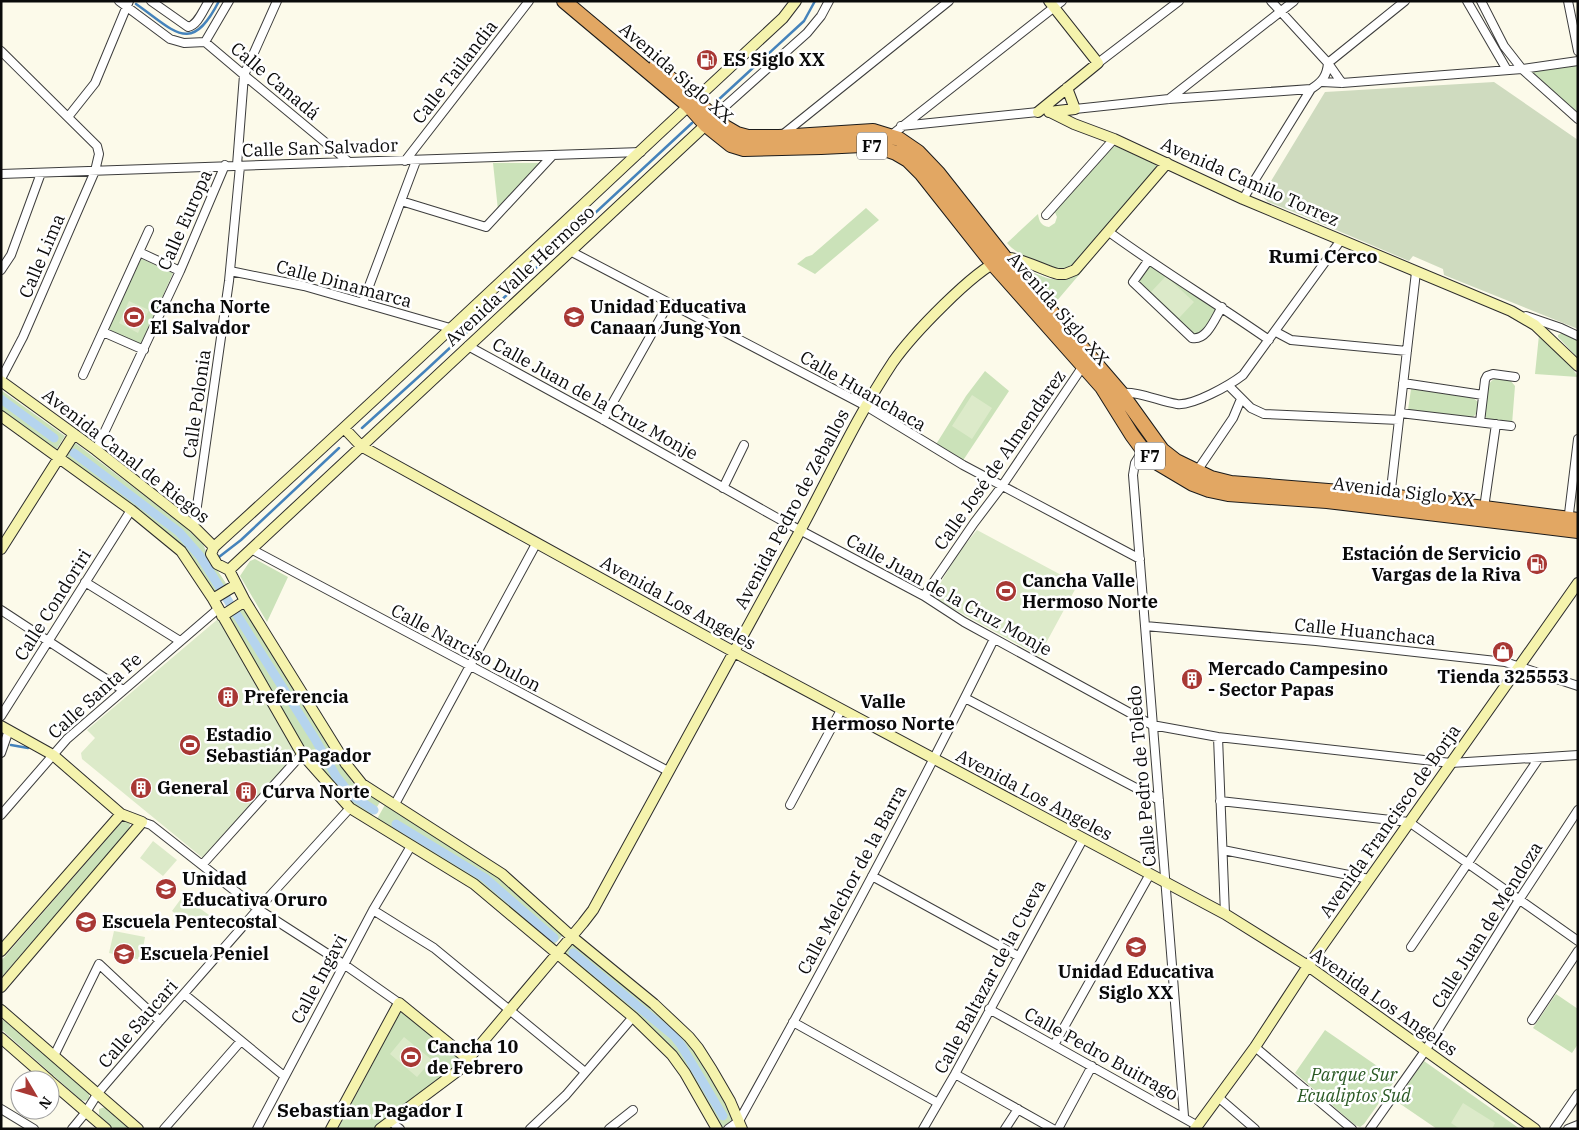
<svg xmlns="http://www.w3.org/2000/svg" width="1579" height="1130" font-family="'IBM Plex Serif',serif">
<style>
.green{fill:#cbe2b9}
.cemetery{fill:#cfdbbf}
.pitch{fill:#dceac9}
.lines{fill:none;stroke-linecap:round;stroke-linejoin:round}
.stream{stroke:#4583bb;stroke-width:2.5}
.canal{stroke:#b5d4ee;stroke-width:9}
.street-casing{stroke:#3d3d3d;stroke-width:10}
.secondary-casing{stroke:#2c2c2c;stroke-width:12}
.highway-casing{stroke:#1b1b1b;stroke-width:16}
.street{stroke:#fff;stroke-width:8}
.secondary{stroke:#f5f3ad;stroke-width:10}
.highway{stroke:#e2a763;stroke-width:14}
.labels{text-anchor:middle;stroke-width:5;stroke-linejoin:round;paint-order:stroke}
.shield{fill:#fff;stroke:#545454;stroke-width:1}
.shield-label{font-size:16px;font-weight:bold;fill:#0a0a0a}
.poi-label{font-size:18px;font-weight:bold;fill:#0a0a0a;stroke:#fff;text-anchor:start}
.street-label{font-size:18px;fill:#0a0a0a;stroke:#fff}
.park-label{font-size:18px;font-style:italic;fill:#2a5924;stroke:#fff}
.neighbourhood-label{font-size:19px;font-weight:bold;fill:#0a0a0a;stroke:#fff}
</style>
<rect width="100%" height="100%" fill="#fcfaea"/>
<!-- green -->
<path class="green" d="M1578 64V115L1528 72Z
M1115 146 1155 164 1157 167 1074 265C1069 267 1063 270 1058 269 1044 268 1016 254 1007 243L1038 214C1039 221 1041 226 1049 227L1055 223 1057 217 1054 210 1112 147Z
M493 163H541L498 210Z
M866 208 879 220 815 274 797 264 806 257 812 255Z
M140 258 173 273 141 345 108 331Z
M1150 266 1218 309 1203 332 1194 335 1139 284 1141 277Z
M1024 268C1049 280 1060 286 1084 269L1055 303Z
M1562 333 1578 340V358L1558 337V335Z
M1539 335 1567 360 1578 377 1535 374Z
M985 371 1009 391 962 462 935 446 966 396Z
M1497 378 1510 380 1515 386 1512 424 1488 420 1484 415C1486 402 1483 382 1497 378Z
M1411 389 1472 397 1478 402 1476 414 1472 418 1408 410Z
M1 390 65 436 56 450 1 411Z
M74 442 184 526 203 544 208 556 227 585 213 594 186 550 180 543 65 456Z
M255 559 288 577 267 622 240 576 250 561Z
M243 607 352 782 365 793 380 802 371 817 352 805 338 791 305 748 228 617Z
M386 803 502 878 563 935 554 945 377 819Z
M125 821 130 824 129 830 1 978V961L121 823Z
M573 942C613 975 658 1006 691 1046 709 1067 720 1095 733 1119L721 1129 688 1072 563 954Z
M1556 994 1578 1009V1044L1572 1053 1533 1028Z
M403 1011 459 1058 457 1066 373 1129H338L399 1014Z
M4 1020 89 1093V1099L85 1101 81 1100 1 1029V1021Z
M1325 1030 1396 1079 1364 1124 1360 1127 1355 1125 1295 1073Z
M1424 1061 1520 1129H1437L1396 1101Z
M105 1107 132 1129H114L99 1116V1109Z"/>
<!-- cemetery -->
<path class="cemetery" d="M1494 82 1578 140V329L1444 275 1443 269 1413 256 1409 261 1301 215 1268 202 1262 196 1325 92Z"/>
<!-- pitch -->
<path class="pitch" d="M1166 276 1194 302 1179 318 1151 292Z
M129 301 149 310 138 333 119 323Z
M972 395 992 408 972 439 952 426Z
M977 530 1078 584 1039 656 932 597 959 552Z
M218 619 296 754 204 859 82 759 81 753 95 738 87 730Z
M153 841 177 860 163 876 140 858Z
M183 896 209 915 197 930 172 911Z
M114 931 145 937 141 960 109 953Z
M404 1037 432 1060 417 1077 390 1054Z
M1463 1103 1495 1123 1492 1129H1460L1451 1123Z"/>
<g class="lines">
<!-- stream -->
<path class="stream" d="M136 4C175 31 191 56 219 1
M716 102 804 21 815 1
M362 428 425 371 692 123
M219 557 241 540 339 448
M11 745 28 748"/>
<!-- canal -->
<path class="canal" d="M1 399 54 438
M74 453 179 532 200 556 315 739 336 776 351 795 374 810
M396 824 485 878 554 938
M573 953 674 1036 681 1045 723 1116"/>
<!-- street casing -->
<g class="street-casing">
<path id="street" d="M119 1 170 39 184 43 205 42 229 1
M151 1 188 27C198 25 203 10 209 1
M1271 1 1328 63 1342 83
M1467 1 1507 70
M1481 1 1504 46 1522 69 1578 119
M1568 1 1578 51
M205 42 244 75 349 162
M1 51 97 146 99 154 95 171 23 337 1 379
M1098 63 1179 1
M1322 82 1342 83 1522 69 1578 61
M1169 99 1294 1
M1075 109 1169 99 1311 89
M68 117 95 83 129 1
M713 117 807 33 821 16 829 1
M901 126 1038 112
M781 136 949 1
M889 137 1062 1
M405 161 529 1
M237 165 244 75 277 1
M1 174 641 152
M1243 199 1311 89C1322 82 1327 76 1328 63L1405 1
M401 201 486 227 552 156
M1046 215 1114 139
M1109 232C1161 270 1216 303 1269 340
M570 251 866 406 963 465 1140 559
M139 252 180 271
M1148 261 1133 282 1192 338C1207 341 1215 318 1222 307
M1 270 11 255 41 173
M230 271 304 286 450 328
M363 302 416 161
M1526 316 1561 328 1578 336
M103 332 144 350
M1276 332 1291 340 1407 351
M468 346 600 418 779 519 924 596 964 622 1152 725 1218 737 1451 763 1578 755
M83 375 149 230
M1403 383 1483 395
M1229 386 1251 408 1264 414 1399 420
M1120 393C1139 391 1158 401 1177 404 1193 406 1230 385 1243 375L1341 240
M1400 413 1511 426
M603 420 669 303
M1480 422 1485 380 1487 376 1493 374 1515 377
M1144 448 1135 463 1133 475 1184 1116
M96 450 180 271 225 165
M1197 471 1233 418 1241 399
M723 488 744 445
M1390 498 1416 272
M1484 508 1496 424
M1568 522 1578 439
M194 527 229 281 240 166
M251 549 668 771
M85 582 180 641
M924 596 974 523 1002 486 1083 366
M1 610 123 690
M1145 626 1316 641 1505 662 1578 686
M965 698 1159 800
M1 716 131 510
M1218 737 1225 914
M1 753 9 730
M1220 801 1409 822 1578 941
M395 804 536 544
M790 805 841 710
M1 815 67 739 218 609
M142 822 151 825 258 909 345 965 399 1003
M1223 850 1369 879
M202 865 302 754
M872 876 1018 956
M373 910 434 948 585 1072
M1411 947 1539 758
M184 994 284 1076
M989 1009 1198 1126
M1532 1020 1578 951
M793 1022 938 1103
M1054 1045 1150 874
M1255 1047 1352 1129
M54 1056 99 964 160 1021
M955 1074 1053 1129
M1218 1097 1255 1129
M1 1109 34 1129
M390 1121 400 1129
M72 1129 86 1112 98 1093 160 1021 258 909 350 808
M164 1129 241 1041
M257 1129 373 910 411 846
M530 1129 566 1095 633 1017
M609 1129 633 1110
M728 1129 739 1121C827 962 914 802 994 639
M923 1129 955 1074 1083 839
M1005 1129 1018 1109
M1058 1129 1092 1066
M1370 1129 1425 1051 1519 900 1578 810
M1554 1129 1578 1094
M1568 1129 1578 1125"/>
</g>
<!-- secondary casing -->
<g class="secondary-casing">
<path id="secondary" d="M1038 112 1098 63 1049 1
M1049 112 1075 109 1067 88
M1050 112 1074 124 1114 139 1243 199 1511 311 1535 325 1578 366
M1 381 96 450 194 527 214 547
M1 416 131 510 181 551 213 599 302 754 350 808 474 884 633 1017 672 1055 685 1073 717 1129
M344 428 361 446 734 652 1225 914 1308 966 1535 1129
M1 549 74 434
M229 570 711 120
M213 599 236 585
M222 616 245 601
M1 726 53 755 121 814 142 822 1 987
M1 951 121 814
M1 1010 138 1129
M1 1038 49 1080
M50 1081 106 1129
M331 1129 399 1003 468 1059
M380 1129 459 1070 583 923 593 910C660 787 727 664 794 542 827 482 855 419 893 362 912 335 973 271 1002 259 1015 254 1044 271 1058 274H1065L1075 270 1167 163
M742 1129 730 1101 712 1070 698 1048 689 1037 654 1004 571 936 502 874 362 784 346 764 245 601 229 570 217 564 211 554 214 547C406 373 593 194 783 18L796 1
M1195 1129 1255 1047 1308 966 1578 583"/>
</g>
<!-- highway casing -->
<g class="highway-casing">
<path id="highway" d="M564 1 689 106 706 125 731 145 744 149 821 147 862 145 879 147 896 153 908 160 921 173 993 264 1102 387 1132 435 1143 450 1156 462 1193 484 1209 490 1228 494 1327 501 1578 531
M656 66 725 127 737 134 748 137H779L873 131 899 139 918 152 938 173 1005 258 1121 393 1162 450 1176 461 1211 478 1231 483 1390 496 1578 520"/>
</g>
<!-- street -->
<use href="#street" class="street"/>
<!-- secondary -->
<use href="#secondary" class="secondary"/>
<!-- highway -->
<use href="#highway" class="highway"/>
</g>
<!-- icons -->
<defs>
<g id="fuel-disc" transform="scale(1.125)"><circle r="9.5" fill="#a83834" stroke="#fff"/><path d="M-5.5-6h7V0h2V4h1.3V-2.5L3-4.5l.8-.8L6-3V5H2.5V1h-1V6h-7ZM-4.2-4.7v3.2H.2V-4.7Z" fill="#fff"/></g>
<g id="stadium-disc" transform="scale(1.125)"><circle r="9.5" fill="#a83834" stroke="#fff"/><path d="M0-5a6.5 5 0 1 0 0 10a6.5 5 0 1 0 0-10ZM-3.5-1.8h7v3.6h-7Z" fill="#fff"/></g>
<g id="school-disc" transform="scale(1.125)"><circle r="9.5" fill="#a83834" stroke="#fff"/><path d="M0-5L7-2L0 1L-7-2ZM-4 1L0 2.5L4 1V4Q0 6-4 4Z" fill="#fff"/></g>
<g id="shop-disc" transform="scale(1.125)"><circle r="9.5" fill="#a83834" stroke="#fff"/><path d="M-5-2.5h2.3a2.7 3.5 0 0 1 5.4 0H5L5.5 6h-11ZM-1.5-2.5h3a1.5 2.3 0 0 0-3 0Z" fill="#fff"/></g>
<g id="building-disc" transform="scale(1.125)"><circle r="9.5" fill="#a83834" stroke="#fff"/><path d="M-4-6H4V6H1V3H-1V6H-4ZM-2.5-4.3h1.7v1.8h-1.7ZM.8-4.3h1.7v1.8H.8ZM-2.5-1h1.7V.8h-1.7ZM.8-1h1.7V.8H.8Z" fill="#fff"/></g>
</defs>
<g fill-rule="evenodd">
<use href="#fuel-disc" x="707" y="60"/>
<use href="#stadium-disc" x="134" y="317"/>
<use href="#school-disc" x="574" y="317"/>
<use href="#fuel-disc" x="1537" y="564"/>
<use href="#stadium-disc" x="1006" y="591"/>
<use href="#shop-disc" x="1503" y="652"/>
<use href="#building-disc" x="1192" y="679"/>
<use href="#building-disc" x="228" y="697"/>
<use href="#stadium-disc" x="190" y="745"/>
<use href="#building-disc" x="141" y="788"/>
<use href="#building-disc" x="246" y="792"/>
<use href="#school-disc" x="166" y="889"/>
<use href="#school-disc" x="86" y="922"/>
<use href="#school-disc" x="1136" y="947"/>
<use href="#school-disc" x="124" y="954"/>
<use href="#stadium-disc" x="411" y="1057"/>
</g>
<g class="labels">
<!-- shield labels -->
<g class="shield">
<rect x="857" y="132.5" width="30" height="27" rx="4"/>
<rect x="1135" y="442.5" width="30" height="27" rx="4"/>
</g>
<g class="shield-label">
<text x="872" y="152">F7</text>
<text x="1150" y="462">F7</text>
</g>
<!-- poi labels -->
<g class="poi-label">
<text x="723" y="66">ES Siglo XX</text>
<text x="150" y="313">Cancha Norte<tspan x="150" dy="21">El Salvador</tspan></text>
<text x="590" y="313">Unidad Educativa<tspan x="590" dy="21">Canaan Jung Yon</tspan></text>
<text x="1521" y="560" text-anchor="end">Estación de Servicio<tspan x="1521" dy="21">Vargas de la Riva</tspan></text>
<text x="1022" y="587">Cancha Valle<tspan x="1022" dy="21">Hermoso Norte</tspan></text>
<text x="1208" y="675">Mercado Campesino<tspan x="1208" dy="21">- Sector Papas</tspan></text>
<text x="1503" y="683" text-anchor="middle">Tienda 325553</text>
<text x="244" y="703">Preferencia</text>
<text x="206" y="741">Estadio<tspan x="206" dy="21">Sebastián Pagador</tspan></text>
<text x="157" y="794">General</text>
<text x="262" y="798">Curva Norte</text>
<text x="182" y="885">Unidad<tspan x="182" dy="21">Educativa Oruro</tspan></text>
<text x="102" y="928">Escuela Pentecostal</text>
<text x="140" y="960">Escuela Peniel</text>
<text x="1136" y="978" text-anchor="middle">Unidad Educativa<tspan x="1136" dy="21">Siglo XX</tspan></text>
<text x="427" y="1053">Cancha 10<tspan x="427" dy="21">de Febrero</tspan></text>
</g>
<!-- street labels -->
<g class="street-label">
<text transform="translate(455 72) rotate(-52)" y="6">Calle Tailandia</text>
<text transform="translate(676 73) rotate(41)" y="6">Avenida Siglo XX</text>
<text transform="translate(275 81) rotate(40)" y="6">Calle Canadá</text>
<text transform="translate(320 148) rotate(-2)" y="6">Calle San Salvador</text>
<text transform="translate(1250 182) rotate(24)" y="6">Avenida Camilo Torrez</text>
<text transform="translate(185 220) rotate(-66)" y="6">Calle Europa</text>
<text transform="translate(42 256) rotate(-67)" y="6">Calle Lima</text>
<text transform="translate(520 276) rotate(-43)" y="6">Avenida Valle Hermoso</text>
<text transform="translate(344 284) rotate(15)" y="6">Calle Dinamarca</text>
<text transform="translate(1058 309) rotate(49)" y="6">Avenida Siglo XX</text>
<text transform="translate(863 391) rotate(30)" y="6">Calle Huanchaca</text>
<text transform="translate(595 399) rotate(29)" y="6">Calle Juan de la Cruz Monje</text>
<text transform="translate(197 404) rotate(-82)" y="6">Calle Polonia</text>
<text transform="translate(126 456) rotate(38)" y="6">Avenida Canal de Riegos</text>
<text transform="translate(1000 460) rotate(-55)" y="6">Calle José de Almendarez</text>
<text transform="translate(1404 492) rotate(7)" y="6">Avenida Siglo XX</text>
<text transform="translate(792 509) rotate(-62)" y="6">Avenida Pedro de Zeballos</text>
<text transform="translate(949 595) rotate(29)" y="6">Calle Juan de la Cruz Monje</text>
<text transform="translate(678 603) rotate(29)" y="6">Avenida Los Angeles</text>
<text transform="translate(53 605) rotate(-58)" y="6">Calle Condoriri</text>
<text transform="translate(1365 632) rotate(6)" y="6">Calle Huanchaca</text>
<text transform="translate(466 648) rotate(28)" y="6">Calle Narciso Dulon</text>
<text transform="translate(95 696) rotate(-42)" y="6">Calle Santa Fe</text>
<text transform="translate(1142 776) rotate(-95)" y="6">Calle Pedro de Toledo</text>
<text transform="translate(1034 795) rotate(28)" y="6">Avenida Los Angeles</text>
<text transform="translate(1390 821) rotate(-55)" y="6">Avenida Francisco de Borja</text>
<text transform="translate(852 880) rotate(-62)" y="6">Calle Melchor de la Barra</text>
<text transform="translate(1487 925) rotate(-58)" y="6">Calle Juan de Mendoza</text>
<text transform="translate(990 977) rotate(-62)" y="6">Calle Baltazar de la Cueva</text>
<text transform="translate(319 979) rotate(-62)" y="6">Calle Ingavi</text>
<text transform="translate(1384 1002) rotate(35)" y="6">Avenida Los Angeles</text>
<text transform="translate(138 1024) rotate(-49)" y="6">Calle Saucari</text>
<text transform="translate(1101 1054) rotate(29)" y="6">Calle Pedro Buitrago</text>
</g>
<!-- park labels -->
<g class="park-label">
<text x="1354" y="1081">Parque Sur<tspan x="1354" dy="21">Ecualiptos Sud</tspan></text>
</g>
<!-- neighbourhood labels -->
<g class="neighbourhood-label">
<text x="1323" y="263">Rumi Cerco</text>
<text x="883" y="708">Valle<tspan x="883" dy="22">Hermoso Norte</tspan></text>
<text x="370" y="1117">Sebastian Pagador I</text>
</g>
</g>
<!-- border -->
<rect width="1579" height="1130" fill="none" stroke="#0a0a0a" stroke-width="5"/>
<!-- north arrow -->
<g transform="translate(35 1095) rotate(128)"><circle r="24" fill="#ffffff" stroke="#9d9d9d"/>
<path d="M0-4L9 19L0 12L-9 19Z" fill="#a83834"/>
<text y="-8" font-size="14" font-weight="bold" text-anchor="middle" fill="#0a0a0a">N</text>
</g>
</svg>
